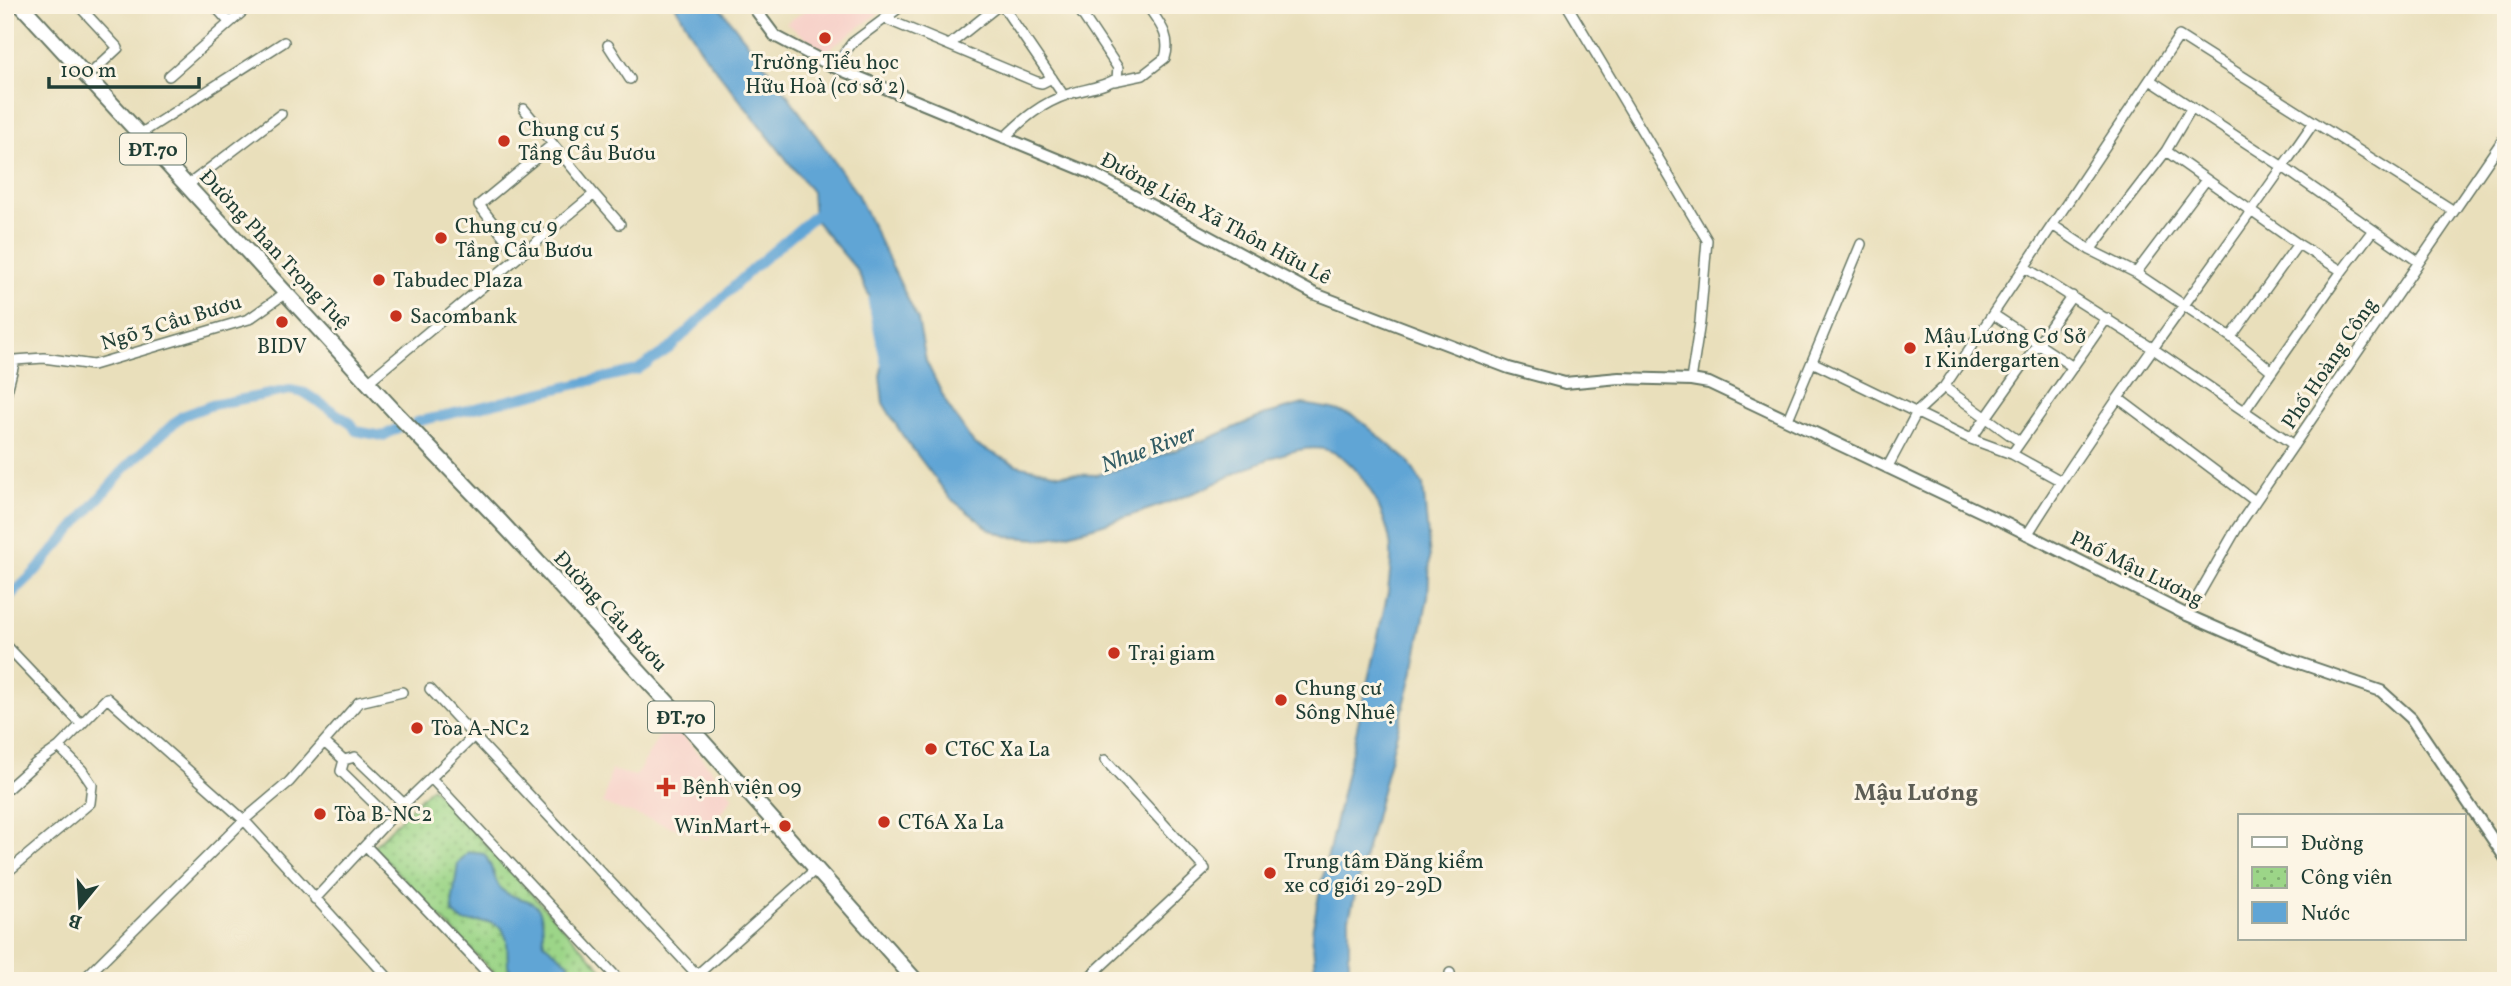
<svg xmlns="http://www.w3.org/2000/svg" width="2511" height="986" font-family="Vollkorn,serif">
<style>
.built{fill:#f7d1c9}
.park{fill:url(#park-dots);stroke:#5e895e;stroke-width:2}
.water{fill:#60a5d5;stroke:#407184;stroke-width:2}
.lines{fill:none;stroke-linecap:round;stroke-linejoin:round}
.canal{stroke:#60a5d5;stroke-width:10}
.river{stroke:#60a5d5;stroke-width:18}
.minor-casing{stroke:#667663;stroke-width:12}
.tertiary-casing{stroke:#667663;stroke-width:14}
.primary-casing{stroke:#667663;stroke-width:18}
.minor{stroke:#fff;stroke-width:9}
.tertiary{stroke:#fff;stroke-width:10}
.primary{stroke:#fff;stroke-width:14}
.poi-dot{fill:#c8321e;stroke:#fcf5e5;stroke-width:2.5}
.labels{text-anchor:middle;stroke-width:6;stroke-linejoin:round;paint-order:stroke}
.shield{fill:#fcf5e5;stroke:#617469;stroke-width:2}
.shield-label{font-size:19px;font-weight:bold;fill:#1f3d34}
.poi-label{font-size:21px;fill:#1f3d34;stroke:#fcf5e5;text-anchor:start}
.street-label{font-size:21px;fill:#1f3d34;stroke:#fcf5e5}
.water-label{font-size:23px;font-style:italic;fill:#325c64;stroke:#fcf5e5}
.neighbourhood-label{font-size:23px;font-weight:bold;fill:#5d5e55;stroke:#fcf5e5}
</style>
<defs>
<pattern id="park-dots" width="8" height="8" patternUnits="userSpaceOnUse" patternTransform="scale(1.75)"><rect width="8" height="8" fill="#9cd588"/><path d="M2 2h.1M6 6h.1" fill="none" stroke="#7fae70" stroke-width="1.8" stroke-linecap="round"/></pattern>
</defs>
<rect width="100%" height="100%" fill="#fcf5e5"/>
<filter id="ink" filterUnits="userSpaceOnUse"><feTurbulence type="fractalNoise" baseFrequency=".0143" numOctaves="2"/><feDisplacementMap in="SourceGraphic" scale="14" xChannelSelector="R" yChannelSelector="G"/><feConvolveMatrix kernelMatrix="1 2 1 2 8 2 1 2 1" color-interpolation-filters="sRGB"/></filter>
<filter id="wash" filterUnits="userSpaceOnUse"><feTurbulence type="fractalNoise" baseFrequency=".00686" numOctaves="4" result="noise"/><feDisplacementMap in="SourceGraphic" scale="28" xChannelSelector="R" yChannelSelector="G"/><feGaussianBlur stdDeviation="1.57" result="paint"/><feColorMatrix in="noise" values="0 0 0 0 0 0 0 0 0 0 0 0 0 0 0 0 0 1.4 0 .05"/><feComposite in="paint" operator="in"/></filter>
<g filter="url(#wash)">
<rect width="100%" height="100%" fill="#e9dfbb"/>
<!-- built -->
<path class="built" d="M814 5H890L825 52 786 23Z
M675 725 733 797 712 825 708 839 603 804 611 770 636 776 660 734Z"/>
<!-- park -->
<path class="park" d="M432 787 613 981H501L373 847Z"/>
<!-- water -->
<path class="water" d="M675 5H718L782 87 857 194 918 320 926 361 948 406 974 444 1017 465 1058 474 1097 475 1130 466 1210 438 1267 414 1303 404 1332 409 1356 417 1408 461 1423 485 1430 558 1428 597 1412 675 1349 918V967L1351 981H1316L1312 931 1320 890 1388 592C1389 579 1392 563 1391 550 1389 517 1359 455 1323 449 1288 442 1227 480 1193 493 1150 510 1106 524 1061 536L1040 539 1010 537 991 530 950 498 903 436 883 403 880 376 884 359 886 332 857 270 814 219 812 192 703 53Z
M468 852 484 854C493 865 493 879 501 889 513 902 536 895 541 915 544 925 542 934 544 943L569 963 568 981H517L508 966 507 940 502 928 490 922H464L453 913 452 905 458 863Z"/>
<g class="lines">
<!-- canal -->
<path class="canal" d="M416 422 637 370 670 348 752 269 825 207
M5 601 35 572 127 466 182 416 212 405 290 390 305 393 351 423 356 431 383 436 398 428"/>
<!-- river -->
<path class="river" d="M877 302 890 364"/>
</g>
</g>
<g filter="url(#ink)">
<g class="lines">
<!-- minor casing -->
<g class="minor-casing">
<path id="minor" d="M78 5 118 48 87 77
M214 5 229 22
M1002 5 1064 96
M1567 5 1707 240 1700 322 1691 380
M886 19 1037 82 1042 83 1052 78
M608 45 630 79
M949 45 999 5
M834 67 852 43 903 5
M169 76 250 5
M2150 80 2283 167 2419 262
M1114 81 1143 75 1165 58C1172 36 1159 23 1147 5
M140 134 284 42
M1004 138C1024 118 1042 103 1069 94 1084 89 1105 87 1117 78L1118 68 1076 5
M2166 151 2298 244 2342 271
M188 185 281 114
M594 194 620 224
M2054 226 2090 250 2136 273 2231 337 2272 371
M2090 250 2166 151 2192 107
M519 256 479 205 553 144
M2026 268 2152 348 2294 445
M2136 273 2206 180
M1994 315 2073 367
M2231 337 2298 244
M1812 362 1971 439 2012 454 2061 481
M369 381 594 194 524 109
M1944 387 2020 442
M2118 398 2255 501
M5 399 15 360 44 358 93 365 249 319 287 292
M2245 410 2342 271 2373 230
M1788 419 1861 244
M1971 439 2072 296
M2012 454 2107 318
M1887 468 1917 412 1944 387 2179 36 2454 211
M2027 535C2116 393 2219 260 2314 122
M2187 615 2237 528 2506 135
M5 644 81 724
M430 689 703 981
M324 742 344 760
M431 778 620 981
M5 791 35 764 59 747 107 698 244 820 391 981
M390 819 341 771 344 760 355 757 404 804
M366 846 495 981
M5 874 90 803 92 785 82 770 59 747
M315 899 404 804 474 736
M1450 973 1451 981
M82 981 244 820 289 782 359 702 402 692
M690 981 816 869
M1085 981 1205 869 1105 760"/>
</g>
<!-- tertiary casing -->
<g class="tertiary-casing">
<path id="tertiary" d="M752 5 775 36 834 67 1093 174 1315 294 1509 368 1565 383 1619 378 1691 380 1709 383 2005 523 2187 615 2285 658 2381 691 2411 718 2506 859"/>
</g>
<!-- primary casing -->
<g class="primary-casing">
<path id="primary" d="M21 5 395 412 500 521 680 716 916 981"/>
</g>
<!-- minor -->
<use href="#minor" class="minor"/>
<!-- tertiary -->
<use href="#tertiary" class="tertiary"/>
<!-- primary -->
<use href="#primary" class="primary"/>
</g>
</g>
<!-- markers -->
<g class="poi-dot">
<circle cx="825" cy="38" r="7"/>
<circle cx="504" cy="141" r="7"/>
<circle cx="441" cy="238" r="7"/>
<circle cx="379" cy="280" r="7"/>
<circle cx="396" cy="316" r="7"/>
<circle cx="282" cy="322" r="7"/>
<circle cx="1910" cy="348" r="7"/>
<circle cx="1114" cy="653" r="7"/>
<circle cx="1281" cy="700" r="7"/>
<circle cx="417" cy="728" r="7"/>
<circle cx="931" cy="749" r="7"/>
<path d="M662.5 776.5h7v7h7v7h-7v7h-7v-7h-7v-7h7z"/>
<circle cx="320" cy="814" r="7"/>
<circle cx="884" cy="822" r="7"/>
<circle cx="785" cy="826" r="7"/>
<circle cx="1270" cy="873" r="7"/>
</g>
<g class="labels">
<!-- shield labels -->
<g class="shield">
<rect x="120" y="133.5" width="66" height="31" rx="5"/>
<rect x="648" y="701.5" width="66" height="31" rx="5"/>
</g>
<g class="shield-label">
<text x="153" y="156">ĐT.70</text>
<text x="681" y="724">ĐT.70</text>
</g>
<!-- poi labels -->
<g class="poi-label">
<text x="825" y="69" text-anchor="middle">Trường Tiểu học<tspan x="825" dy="24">Hữu Hoà (cơ sở 2)</tspan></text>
<text x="518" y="136">Chung cư 5<tspan x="518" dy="24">Tầng Cầu Bươu</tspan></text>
<text x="455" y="233">Chung cư 9<tspan x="455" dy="24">Tầng Cầu Bươu</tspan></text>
<text x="393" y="287">Tabudec Plaza</text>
<text x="410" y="323">Sacombank</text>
<text x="1924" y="343">Mậu Lương Cơ Sở<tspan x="1924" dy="24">1 Kindergarten</tspan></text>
<text x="282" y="353" text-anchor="middle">BIDV</text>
<text x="1128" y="660">Trại giam</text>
<text x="1295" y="695">Chung cư<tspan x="1295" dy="24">Sông Nhuệ</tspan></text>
<text x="431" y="735">Tòa A-NC2</text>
<text x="945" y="756">CT6C Xa La</text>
<text x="682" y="794">Bệnh viện 09</text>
<text x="334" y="821">Tòa B-NC2</text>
<text x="898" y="829">CT6A Xa La</text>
<text x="771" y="833" text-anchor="end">WinMart+</text>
<text x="1284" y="868">Trung tâm Đăng kiểm<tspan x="1284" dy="24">xe cơ giới 29-29D</tspan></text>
</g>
<!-- street labels -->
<g class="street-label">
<text transform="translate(1216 218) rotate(28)" y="7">Đường Liên Xã Thôn Hữu Lê</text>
<text transform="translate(275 249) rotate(47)" y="7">Đường Phan Trọng Tuệ</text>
<text transform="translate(171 322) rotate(-17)" y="7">Ngõ 3 Cầu Bươu</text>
<text transform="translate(2329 363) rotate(-56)" y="7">Phố Hoàng Công</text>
<text transform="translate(2137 568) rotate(26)" y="7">Phố Mậu Lương</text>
<text transform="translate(611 611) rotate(47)" y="7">Đường Cầu Bươu</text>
</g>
<!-- water labels -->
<g class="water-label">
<text transform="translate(1148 448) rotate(-20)" y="8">Nhue River</text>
</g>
<!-- neighbourhood labels -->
<g class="neighbourhood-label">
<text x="1916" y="800">Mậu Lương</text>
</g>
</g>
<!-- margin -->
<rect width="2511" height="986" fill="none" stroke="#fcf5e5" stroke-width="28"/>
<!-- legend -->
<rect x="2238" y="814" width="228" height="126" fill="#fcf5e5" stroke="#a4ab9e" stroke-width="2"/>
<rect x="2252" y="837" width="35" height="10" fill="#ffffff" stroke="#a4ab9e" stroke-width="2"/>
<text x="2301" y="850" font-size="21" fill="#1f3d34">Đường</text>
<rect x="2252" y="867" width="35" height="21" fill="url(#park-dots)" stroke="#a4ab9e" stroke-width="2"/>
<text x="2301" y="884" font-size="21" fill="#1f3d34">Công viên</text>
<rect x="2252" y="902" width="35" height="21" fill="#60a5d5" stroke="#a4ab9e" stroke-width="2"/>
<text x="2301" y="920" font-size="21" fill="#1f3d34">Nước</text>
<!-- north arrow -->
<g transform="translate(80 906) rotate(198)" stroke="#fcf5e5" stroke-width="5" paint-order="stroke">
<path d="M0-5L12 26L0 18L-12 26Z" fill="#1f3d34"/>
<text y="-10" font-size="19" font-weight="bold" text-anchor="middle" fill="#1f3d34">B</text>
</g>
<!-- scale -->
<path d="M49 77v10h150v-10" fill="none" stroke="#1f3d34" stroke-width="3.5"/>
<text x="60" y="77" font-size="21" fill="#1f3d34" stroke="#fcf5e5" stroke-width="5" paint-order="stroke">100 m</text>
</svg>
